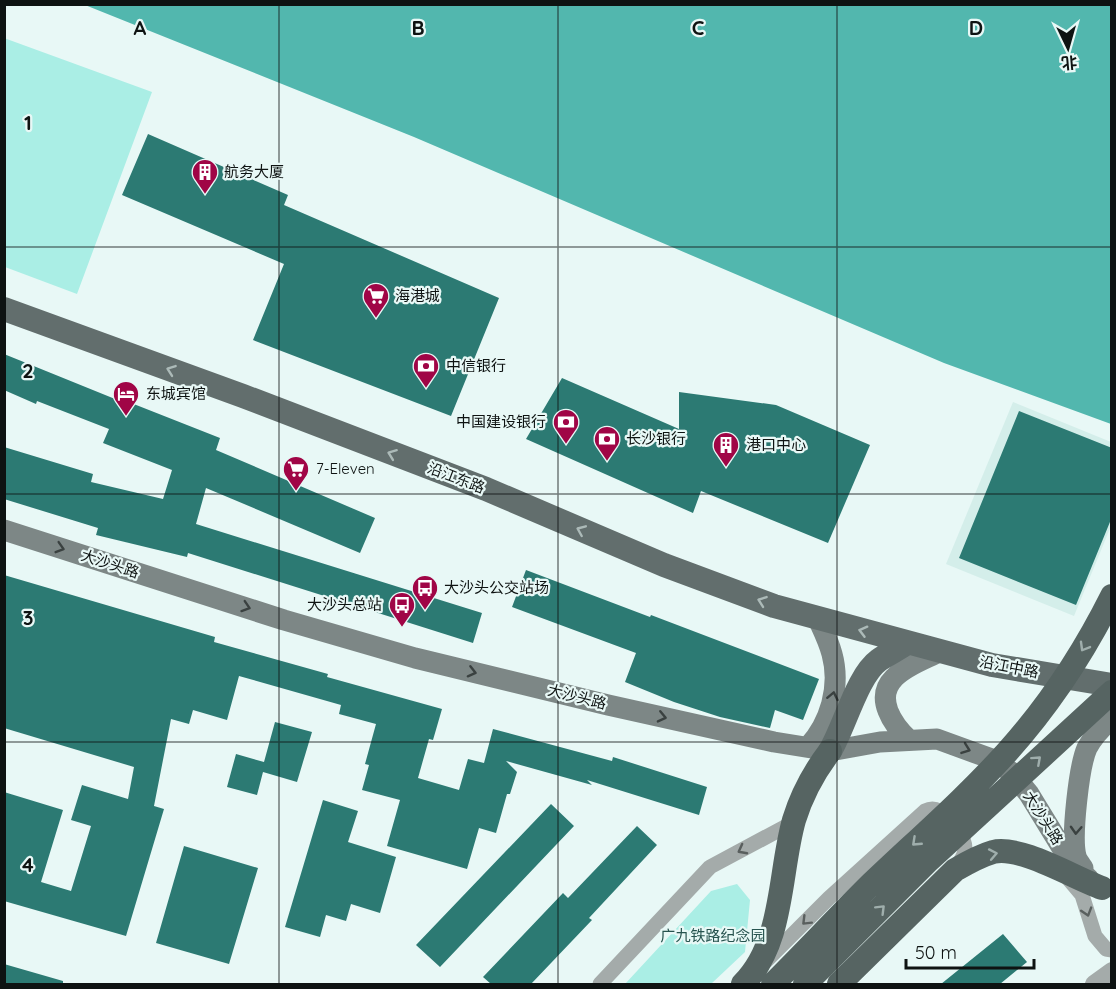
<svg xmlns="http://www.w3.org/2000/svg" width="1116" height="989" font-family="Quicksand,'Noto Sans SC',sans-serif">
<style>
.built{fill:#d4eeea}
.green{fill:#aaeee5}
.water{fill:#52b7ae}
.building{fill:#2c7a73}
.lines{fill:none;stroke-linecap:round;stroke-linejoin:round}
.minor{stroke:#a4abaa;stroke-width:15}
.tertiary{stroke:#a4abaa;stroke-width:18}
.secondary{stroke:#7d8786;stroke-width:21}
.primary{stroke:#626e6d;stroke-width:24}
.trunk{stroke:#566462;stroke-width:24}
.oneway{stroke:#acbab8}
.oneway2{stroke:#3a4140}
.oneway3{stroke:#9faeac}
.oneway4{stroke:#595f5e}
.grid{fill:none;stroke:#0e1312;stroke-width:1.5;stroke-opacity:0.55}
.labels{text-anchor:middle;stroke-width:4.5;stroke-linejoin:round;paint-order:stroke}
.poi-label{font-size:15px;fill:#0e1312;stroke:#e8f8f6;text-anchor:start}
.street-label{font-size:15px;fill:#0e1312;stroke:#e8f8f6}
.park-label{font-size:15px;fill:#27534f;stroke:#e8f8f6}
.grid-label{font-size:20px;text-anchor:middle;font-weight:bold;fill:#0e1312;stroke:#e8f8f6;stroke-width:4.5;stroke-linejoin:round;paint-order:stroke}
</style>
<rect width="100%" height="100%" fill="#e8f8f6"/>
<!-- built -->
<path class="built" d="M1013 402 1111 442V526L1074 616 946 564Z"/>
<!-- green -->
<path class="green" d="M4 38 152 92 77 294 5 267Z
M737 884 750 900 745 952 711 984H625L711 891Z"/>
<!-- water -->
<path class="water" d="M85 5H1111V424L944 363 414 137Z"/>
<!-- building -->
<path class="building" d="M148 134 288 195 284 205 499 298 451 416 253 340 284 264 122 195Z
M4 354 120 401 121 399 220 438 216 450 375 518 360 553 206 488 196 524 482 613 473 643 188 553 187 557 96 535 98 528 4 499V447L93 474 91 482 163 499 172 470 103 443 109 429 37 401 36 404 4 390Z
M562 378 679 429V392L776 405 870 445 828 543 701 491 693 513 526 439Z
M1019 411 1112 448V517L1076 605 959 558Z
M526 570 650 617 651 615 819 679 803 720 775 710 770 728 720 717 674 702 625 682 636 653 512 607Z
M4 575 215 637 214 642 328 674 327 677 442 709 433 740 429 739 418 778 459 790 468 759 484 763 493 729 612 761 613 757 707 787 699 815 587 780 592 785 506 761 517 772 510 794H507L496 833 479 828 467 869 387 846 400 800 362 790 369 765 365 764 376 724 339 714 341 705 239 676 227 720 193 710 189 724 171 719 154 806 164 809 126 936 4 901V792L63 810 41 882 71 891 91 826 71 820 82 785 128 799 134 767 4 728Z
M275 722 312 732 297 782 263 772 257 795 227 787 236 754 264 762Z
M323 800 358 811 348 842 396 857 380 913 351 904 346 921 326 915 320 937 285 927Z
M551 804 574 826 440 967 416 945Z
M637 826 657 845 589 918 592 920 531 984H491L483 977 563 893 568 898Z
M184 846 258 868 229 964 156 943Z
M1003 934 1027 962 1000 984H941Z
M4 964 63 981V984H4Z"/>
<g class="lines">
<!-- minor -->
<path class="minor" d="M1066 876 1082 895 1095 936 1106 949 1112 950
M765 962 829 898 925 811C929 809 934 808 939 811 950 817 966 837 965 850 964 857 960 862 956 867
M600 984 710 867 794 822"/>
<!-- tertiary -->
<path class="tertiary" d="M1094 984 1112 971"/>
<!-- secondary -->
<path class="secondary" d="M4 530 284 620 415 658 608 705 774 742 830 751 880 742 937 739 992 759 1011 772 1029 794 1070 861 1089 879
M909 740C893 725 874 698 894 678 905 666 925 659 939 652
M808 747C830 723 841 687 832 654 829 642 823 630 818 619
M1083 868C1081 865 1077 860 1076 856 1071 837 1079 766 1087 748 1093 737 1102 727 1112 719"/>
<!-- primary -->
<path class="primary" d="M4 309 243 396 486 489 664 565 774 606 992 665 1112 685
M830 751C845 726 857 676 879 660 888 654 898 649 907 643"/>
<!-- trunk -->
<path class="trunk" d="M743 984C784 943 779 873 794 820 802 794 814 772 830 751
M773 984C805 952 836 919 868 887 915 842 965 799 1008 751 1050 704 1084 652 1112 596
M805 984 927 862 1112 692
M839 984 955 870C967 863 979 856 993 852 1020 845 1074 878 1102 888"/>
</g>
<!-- one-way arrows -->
<defs><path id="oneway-chevron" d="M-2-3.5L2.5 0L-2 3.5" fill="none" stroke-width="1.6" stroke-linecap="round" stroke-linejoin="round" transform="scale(1.5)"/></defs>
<g class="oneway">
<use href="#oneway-chevron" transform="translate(171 370) rotate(-160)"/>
<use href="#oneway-chevron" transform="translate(392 454) rotate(-159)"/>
<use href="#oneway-chevron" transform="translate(581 530) rotate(-157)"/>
<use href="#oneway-chevron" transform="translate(762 601) rotate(-160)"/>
<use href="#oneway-chevron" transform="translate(863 631) rotate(-165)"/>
</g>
<g class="oneway2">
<use href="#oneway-chevron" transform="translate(60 548) rotate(17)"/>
<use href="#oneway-chevron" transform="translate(246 607) rotate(18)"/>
<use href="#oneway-chevron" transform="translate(472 672) rotate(14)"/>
<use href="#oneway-chevron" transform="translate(833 696) rotate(-78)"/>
<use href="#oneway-chevron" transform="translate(662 717) rotate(13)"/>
<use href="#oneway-chevron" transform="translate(966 749) rotate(20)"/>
<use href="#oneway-chevron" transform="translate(1076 830) rotate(93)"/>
</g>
<g class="oneway3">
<use href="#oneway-chevron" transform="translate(1084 647) rotate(120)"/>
<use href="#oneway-chevron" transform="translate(1037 760) rotate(-42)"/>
<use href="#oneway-chevron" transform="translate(916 842) rotate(137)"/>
<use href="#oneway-chevron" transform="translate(993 854) rotate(-11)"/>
<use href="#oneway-chevron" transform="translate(881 909) rotate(-45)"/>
</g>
<g class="oneway4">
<use href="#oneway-chevron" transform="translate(742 850) rotate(152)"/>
<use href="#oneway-chevron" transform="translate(1087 912) rotate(73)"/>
<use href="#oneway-chevron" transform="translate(806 921) rotate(135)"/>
</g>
<!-- grid -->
<path class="grid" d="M279 4V984M558 4V984M837 4V984M4 247H1112M4 494H1112M4 742H1112"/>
<!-- icons -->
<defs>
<g id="building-pin" transform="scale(1.35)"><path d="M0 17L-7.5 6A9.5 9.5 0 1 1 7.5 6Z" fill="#a00546" stroke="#e8f8f6"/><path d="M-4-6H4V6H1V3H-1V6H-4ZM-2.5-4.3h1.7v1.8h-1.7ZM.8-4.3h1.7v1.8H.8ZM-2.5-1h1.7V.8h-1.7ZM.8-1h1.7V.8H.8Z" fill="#fff"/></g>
<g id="supermarket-pin" transform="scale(1.35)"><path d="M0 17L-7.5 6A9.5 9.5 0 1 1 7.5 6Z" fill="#a00546" stroke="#e8f8f6"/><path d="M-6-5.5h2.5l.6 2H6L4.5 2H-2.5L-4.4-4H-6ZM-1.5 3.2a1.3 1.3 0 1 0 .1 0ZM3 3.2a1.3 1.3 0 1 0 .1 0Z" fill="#fff"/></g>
<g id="bank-pin" transform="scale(1.35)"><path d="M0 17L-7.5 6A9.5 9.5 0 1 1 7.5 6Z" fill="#a00546" stroke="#e8f8f6"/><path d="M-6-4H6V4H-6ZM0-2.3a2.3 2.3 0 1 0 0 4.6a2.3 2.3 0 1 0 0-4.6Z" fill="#fff"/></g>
<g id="hotel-pin" transform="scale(1.35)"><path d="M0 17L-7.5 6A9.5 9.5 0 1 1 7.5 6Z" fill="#a00546" stroke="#e8f8f6"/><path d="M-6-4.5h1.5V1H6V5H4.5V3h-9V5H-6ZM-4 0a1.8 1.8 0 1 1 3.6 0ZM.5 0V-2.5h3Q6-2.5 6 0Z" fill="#fff"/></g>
<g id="bus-pin" transform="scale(1.35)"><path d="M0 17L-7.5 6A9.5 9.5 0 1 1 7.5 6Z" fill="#a00546" stroke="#e8f8f6"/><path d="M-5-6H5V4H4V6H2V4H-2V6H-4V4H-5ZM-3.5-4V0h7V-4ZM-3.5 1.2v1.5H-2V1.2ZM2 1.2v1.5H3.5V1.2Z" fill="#fff"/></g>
</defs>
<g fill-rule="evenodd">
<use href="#building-pin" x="205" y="172"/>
<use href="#supermarket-pin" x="376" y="296"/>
<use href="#bank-pin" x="426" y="366"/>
<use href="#hotel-pin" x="126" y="394"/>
<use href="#bank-pin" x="566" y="422"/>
<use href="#bank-pin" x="607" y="439"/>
<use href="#building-pin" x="726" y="445"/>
<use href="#supermarket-pin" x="296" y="469"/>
<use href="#bus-pin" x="425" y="588"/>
<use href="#bus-pin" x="402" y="605"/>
</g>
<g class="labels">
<!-- poi labels -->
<g class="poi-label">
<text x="224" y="177">航务大厦</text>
<text x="395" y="301">海港城</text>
<text x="446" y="371">中信银行</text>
<text x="146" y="399">东城宾馆</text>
<text x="546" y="427" text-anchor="end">中国建设银行</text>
<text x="626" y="444">长沙银行</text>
<text x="746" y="450">港口中心</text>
<text x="316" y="474">7-Eleven</text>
<text x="444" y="593">大沙头公交站场</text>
<text x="382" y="610" text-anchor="end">大沙头总站</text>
</g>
<!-- street labels -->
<g class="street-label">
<text transform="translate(456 478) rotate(21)" y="5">沿江东路</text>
<text transform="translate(110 564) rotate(18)" y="5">大沙头路</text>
<text transform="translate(1009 667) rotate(11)" y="5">沿江中路</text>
<text transform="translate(577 697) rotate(14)" y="5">大沙头路</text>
<text transform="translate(1043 818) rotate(58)" y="5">大沙头路</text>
</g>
<!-- park labels -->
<g class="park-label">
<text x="713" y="941">广九铁路纪念园</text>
</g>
</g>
<g class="grid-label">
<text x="140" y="35">A</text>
<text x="418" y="35">B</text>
<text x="698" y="35">C</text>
<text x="976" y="35">D</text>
<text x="28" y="130">1</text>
<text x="28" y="378">2</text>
<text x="28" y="625">3</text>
<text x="28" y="872">4</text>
</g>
<!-- border -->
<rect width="1116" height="989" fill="none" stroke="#0e1312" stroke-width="12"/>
<!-- north arrow -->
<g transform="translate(1068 48) rotate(175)" stroke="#e8f8f6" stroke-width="4.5" paint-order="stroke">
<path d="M0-4.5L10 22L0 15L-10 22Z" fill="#0e1312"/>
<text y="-9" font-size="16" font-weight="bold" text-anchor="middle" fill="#0e1312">北</text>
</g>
<!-- scale -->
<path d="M906 959v9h128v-9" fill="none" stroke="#0e1312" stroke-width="3"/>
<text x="915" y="959" font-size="18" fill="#0e1312" stroke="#e8f8f6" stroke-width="4.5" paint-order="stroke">50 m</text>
</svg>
